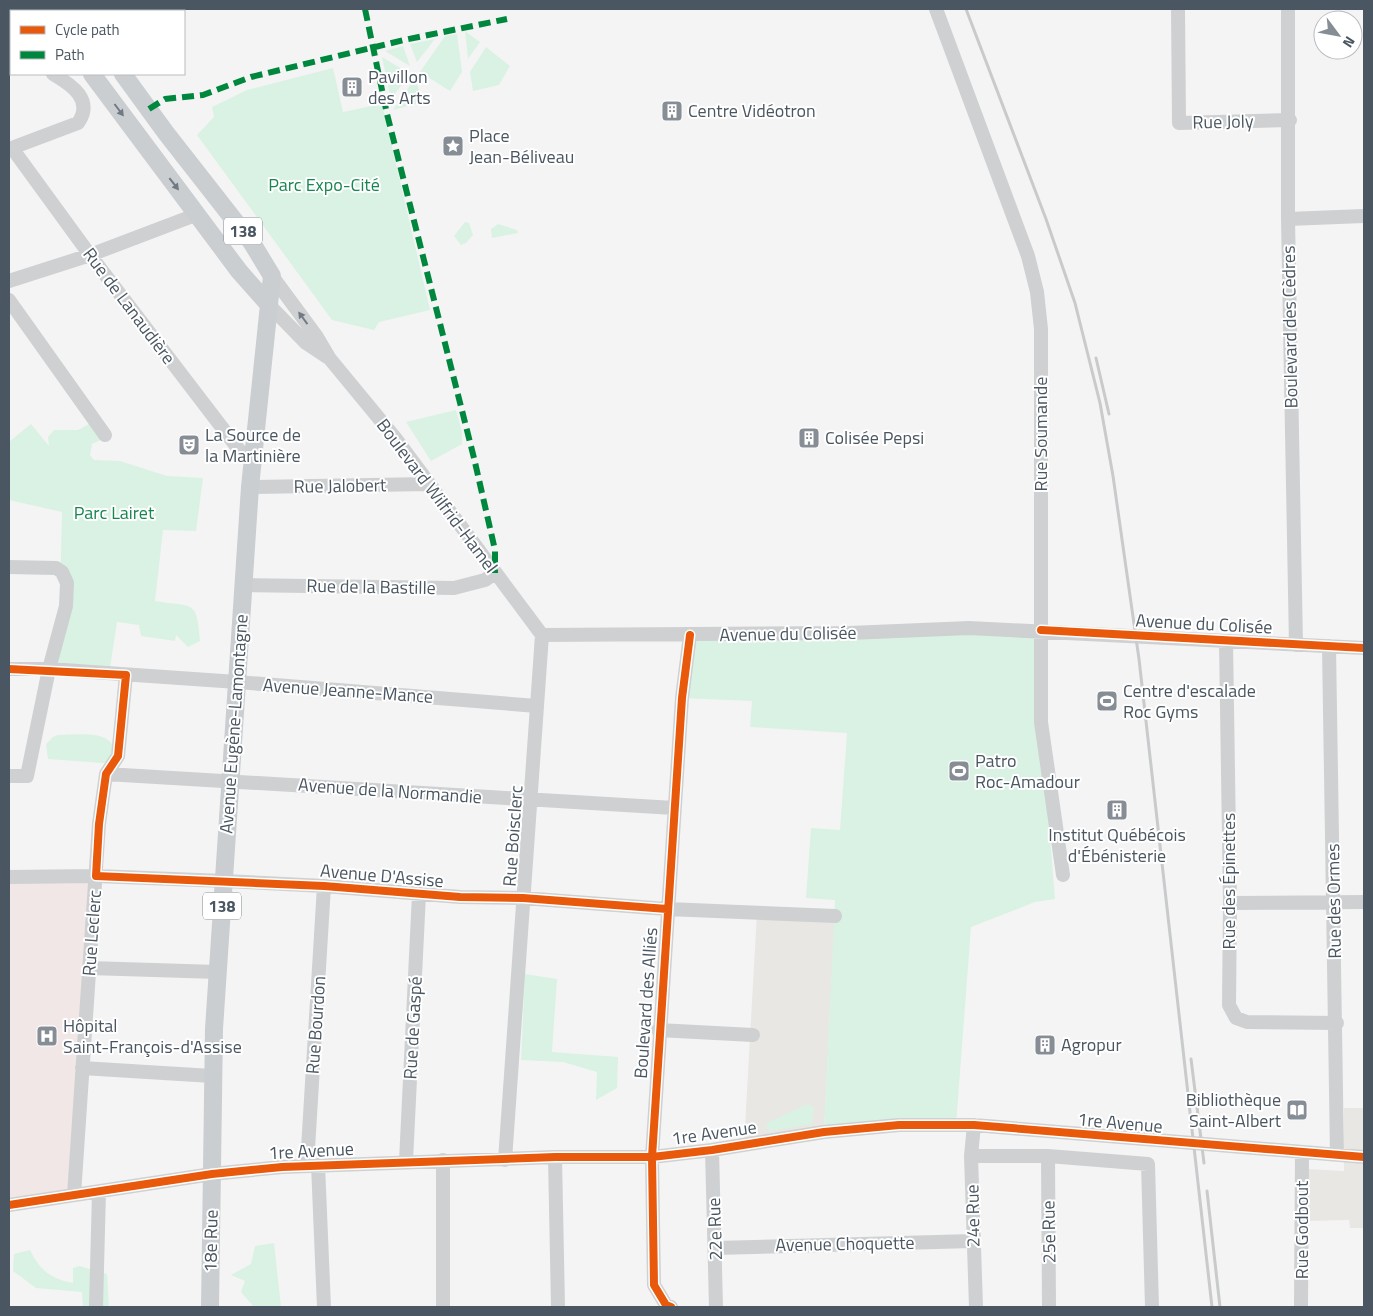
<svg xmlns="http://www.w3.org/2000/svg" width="1373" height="1316" font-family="'Titillium Web',sans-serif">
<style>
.commercial{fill:#e8e7e3}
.medical{fill:#f1e7e6}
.green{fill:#d9f2e3}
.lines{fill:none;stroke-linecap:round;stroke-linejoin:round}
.minor{stroke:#ced0d2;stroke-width:14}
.major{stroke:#caced1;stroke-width:18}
.rail{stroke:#c9cacc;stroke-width:3}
.quiet{stroke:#00873e;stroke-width:6;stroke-dasharray:12 6;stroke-linecap:butt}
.cycleway-casing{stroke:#fff;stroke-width:11}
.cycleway{stroke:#e8590c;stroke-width:8}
.oneway{fill:#707a83}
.oneway2{fill:#727b83}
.labels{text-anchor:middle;stroke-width:4;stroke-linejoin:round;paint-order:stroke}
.shield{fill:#fff;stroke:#808990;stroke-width:1}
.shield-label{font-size:16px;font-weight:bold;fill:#4a5661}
.poi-label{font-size:18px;fill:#4a5661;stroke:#fff;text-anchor:start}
.street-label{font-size:18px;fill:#4a5661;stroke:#fff}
.park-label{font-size:18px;fill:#17864f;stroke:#fff}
</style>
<rect width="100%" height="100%" fill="#f4f4f4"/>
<!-- commercial -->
<path class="commercial" d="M757 912 835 916 824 1132 744 1145Z
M1344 1108H1364V1228H1350L1349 1220 1310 1221 1307 1169 1344 1171Z"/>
<!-- medical -->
<path class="medical" d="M96 876 74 1195 9 1205V877Z"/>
<!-- green -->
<path class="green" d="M465 31 480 42 468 59Z
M457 34 462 72 450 91 420 72 445 36Z
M435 39 417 62 410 44Z
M403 46 410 66 385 51Z
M486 47 510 66 499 85 473 91 470 72Z
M382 57 410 74 391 99Z
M333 68 343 112 382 104 430 310 379 322 374 330 332 320 197 135 214 117 212 107 247 90Z
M415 78 423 102 393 110Z
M465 222 469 223 473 235 466 243 461 245 454 236Z
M498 224 517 230 518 233 492 238 491 229Z
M456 410 462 432V444L431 461 406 422Z
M31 424 49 446 48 437 54 430H78L89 424 105 438 92 444 90 455 94 460 120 461 167 476 203 478 196 531 163 530 155 601C192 608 197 597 200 641L188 647 176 635 175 641 141 636 139 625 117 622 109 674 49 669 59 635 62 512 9 500V442Z
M1041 630V722L1055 899 1035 902 971 927 956 1125 824 1132 835 900 806 898 811 828 840 830 847 733 750 727 752 701 682 698 690 635Z
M58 735C84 735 119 727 116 764L48 759 46 744 53 737Z
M525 974 557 979 552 1052 618 1057 617 1088 596 1100 597 1072 563 1062 521 1060Z
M808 1104 814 1108 812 1124 769 1131 766 1126 769 1122Z
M274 1243 281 1307H254L241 1292 245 1281 231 1275 251 1264 255 1246Z
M30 1250C40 1271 52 1279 73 1283V1268L79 1266 107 1274 109 1307H83L82 1292 36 1288 13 1271 14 1254Z"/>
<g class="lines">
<!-- minor -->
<path class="minor" d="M936 9 1028 256 1037 292 1041 329V722L1063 875
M1178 9 1179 123 1290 120
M1288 9V219L1296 645
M9 55H11
M12 148 90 255 240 451 253 458
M9 149 78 123C94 100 72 85 53 74
M1288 219 1364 216
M272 276 317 337 330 359 396 439 542 635
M9 281 90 255 198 214
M9 300 105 435
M269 305 306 343 327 357
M250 487 429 484
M9 567 56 568 62 572 67 583 66 606 49 669 27 776H9
M243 585 454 588 485 580 495 573
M542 635 849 633 969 628 1364 648
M1226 641 1230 903 1229 1005 1236 1018 1247 1022 1337 1023
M1329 646 1337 1155
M9 669H49L237 682 537 706
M106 774 674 808
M9 877 96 876 224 881 324 886 460 897 523 898 667 909 835 916
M1230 903 1364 902
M89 968 218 972
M658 1030 753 1035
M82 1068 212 1076
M974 1125 971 1156 976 1307
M712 1150 716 1307
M971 1156H1048L1148 1164 1152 1307
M1048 1156 1049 1307
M555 1157 558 1307
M505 1160 542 635
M406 1161 419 894
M307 1165 324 886
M318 1165 324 1307
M74 1195 99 824 106 774 118 756 126 675
M9 1205 212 1174 282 1167 555 1157H652L712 1150 824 1132 899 1125H974L1364 1157
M716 1248 973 1241
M96 1307 99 1192
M443 1307V1160
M671 1307 666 1305 654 1285 652 1157 682 698 690 635
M1301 1307 1302 1152"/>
<!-- major -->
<path class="major" d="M44 9 46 11
M76 9 78 11
M92 74 239 271 269 305
M123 74 166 133 252 243 272 276 250 487 214 1029 210 1307"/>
<!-- rail -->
<path class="rail" d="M966 9 1046 219 1075 303 1100 403 1113 476 1139 659 1212 1307
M1096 358 1109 414
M1191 1059 1204 1163
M1207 1191 1220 1307"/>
<!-- quiet -->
<path class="quiet" d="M365 9 387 114 474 458 495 550V573
M149 109 165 99 203 95 251 77 404 40 507 19"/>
<!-- cycleway casing -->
<g class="cycleway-casing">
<path id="cycleway" d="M1041 630 1364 648
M9 669 126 675 118 756 106 774 99 824 96 876 324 886 460 897 523 898 667 909
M9 1205 212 1174 282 1167 555 1157H652L712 1150 824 1132 899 1125H974L1364 1157
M671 1307 666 1305 654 1285 652 1157 682 698 690 635"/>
</g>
<!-- cycleway -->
<use href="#cycleway" class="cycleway"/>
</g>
<!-- one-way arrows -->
<defs><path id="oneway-solid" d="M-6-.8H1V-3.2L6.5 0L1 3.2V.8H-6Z" transform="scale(1.25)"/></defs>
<g class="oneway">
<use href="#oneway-solid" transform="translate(119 110) rotate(53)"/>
<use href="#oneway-solid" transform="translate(174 184) rotate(52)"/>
</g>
<use class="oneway2" href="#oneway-solid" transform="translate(303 318) rotate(-126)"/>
<!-- icons -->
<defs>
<g id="building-square" transform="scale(1.125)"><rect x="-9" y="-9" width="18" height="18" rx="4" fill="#868d94" stroke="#fff"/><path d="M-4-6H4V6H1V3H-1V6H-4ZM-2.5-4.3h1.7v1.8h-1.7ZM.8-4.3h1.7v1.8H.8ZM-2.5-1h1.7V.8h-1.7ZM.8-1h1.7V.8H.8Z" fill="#fff"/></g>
<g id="sight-square" transform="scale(1.125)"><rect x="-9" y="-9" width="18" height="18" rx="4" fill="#868d94" stroke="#fff"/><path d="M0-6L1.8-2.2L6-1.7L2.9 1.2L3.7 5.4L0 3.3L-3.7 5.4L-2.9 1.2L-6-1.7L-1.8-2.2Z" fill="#fff"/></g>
<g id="theatre-square" transform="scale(1.125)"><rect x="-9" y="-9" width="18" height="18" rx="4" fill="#868d94" stroke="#fff"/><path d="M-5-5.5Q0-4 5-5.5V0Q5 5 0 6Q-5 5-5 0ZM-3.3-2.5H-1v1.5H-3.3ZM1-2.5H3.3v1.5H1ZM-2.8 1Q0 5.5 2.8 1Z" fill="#fff"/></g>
<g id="stadium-square" transform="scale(1.125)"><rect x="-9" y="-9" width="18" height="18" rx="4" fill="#868d94" stroke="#fff"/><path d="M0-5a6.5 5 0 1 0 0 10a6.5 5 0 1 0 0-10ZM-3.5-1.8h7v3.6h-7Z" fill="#fff"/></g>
<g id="hospital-square" transform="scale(1.125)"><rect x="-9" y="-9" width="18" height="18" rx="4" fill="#868d94" stroke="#fff"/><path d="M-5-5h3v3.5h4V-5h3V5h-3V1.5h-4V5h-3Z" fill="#fff"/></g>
<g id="library-square" transform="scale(1.125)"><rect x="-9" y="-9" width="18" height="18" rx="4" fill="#868d94" stroke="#fff"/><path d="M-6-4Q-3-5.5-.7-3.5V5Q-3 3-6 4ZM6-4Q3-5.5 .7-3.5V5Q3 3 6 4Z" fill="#fff"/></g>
</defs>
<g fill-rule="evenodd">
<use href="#building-square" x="352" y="87"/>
<use href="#building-square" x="672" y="111"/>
<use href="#sight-square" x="453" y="146"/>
<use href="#building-square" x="809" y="438"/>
<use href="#theatre-square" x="189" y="445"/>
<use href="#stadium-square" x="1107" y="701"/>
<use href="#stadium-square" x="959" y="771"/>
<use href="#building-square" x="1117" y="810"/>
<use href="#hospital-square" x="47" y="1036"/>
<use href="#building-square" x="1045" y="1045"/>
<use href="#library-square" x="1297" y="1110"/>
</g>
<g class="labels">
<!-- shield labels -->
<g class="shield">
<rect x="224" y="217.5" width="38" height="27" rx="4"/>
<rect x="203" y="892.5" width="38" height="27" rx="4"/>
</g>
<g class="shield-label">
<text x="243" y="237">138</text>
<text x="222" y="912">138</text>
</g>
<!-- poi labels -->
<g class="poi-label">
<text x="368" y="83">Pavillon<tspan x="368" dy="21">des Arts</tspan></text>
<text x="688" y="117">Centre Vidéotron</text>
<text x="469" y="142">Place<tspan x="469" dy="21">Jean-Béliveau</tspan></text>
<text x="205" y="441">La Source de<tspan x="205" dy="21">la Martinière</tspan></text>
<text x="825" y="444">Colisée Pepsi</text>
<text x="1123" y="697">Centre d'escalade<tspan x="1123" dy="21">Roc Gyms</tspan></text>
<text x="975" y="767">Patro<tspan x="975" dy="21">Roc-Amadour</tspan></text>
<text x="1117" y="841" text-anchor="middle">Institut Québécois<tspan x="1117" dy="21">d'Ébénisterie</tspan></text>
<text x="63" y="1032">Hôpital<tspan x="63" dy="21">Saint-François-d'Assise</tspan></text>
<text x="1061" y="1051">Agropur</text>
<text x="1281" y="1106" text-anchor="end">Bibliothèque<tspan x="1281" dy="21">Saint-Albert</tspan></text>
</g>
<!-- street labels -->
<g class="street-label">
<text transform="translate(1223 122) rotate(-1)" y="6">Rue Joly</text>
<text transform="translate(129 306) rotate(53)" y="6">Rue de Lanaudière</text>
<text transform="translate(1290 327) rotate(-91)" y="6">Boulevard des Cèdres</text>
<text transform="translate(1041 434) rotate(-90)" y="6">Rue Soumande</text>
<text transform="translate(340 486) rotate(-1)" y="6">Rue Jalobert</text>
<text transform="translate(437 496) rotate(53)" y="6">Boulevard Wilfrid-Hamel</text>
<text transform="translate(371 587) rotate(1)" y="6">Rue de la Bastille</text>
<text transform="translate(1204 624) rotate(3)" y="6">Avenue du Colisée</text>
<text transform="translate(788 634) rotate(-1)" y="6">Avenue du Colisée</text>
<text transform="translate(348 691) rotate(4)" y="6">Avenue Jeanne-Mance</text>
<text transform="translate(234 724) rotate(-86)" y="6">Avenue Eugène-Lamontagne</text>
<text transform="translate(390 791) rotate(4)" y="6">Avenue de la Normandie</text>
<text transform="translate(513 836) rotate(-86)" y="6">Rue Boisclerc</text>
<text transform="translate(382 876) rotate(5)" y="6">Avenue D'Assise</text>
<text transform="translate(1229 881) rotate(-90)" y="6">Rue des Épinettes</text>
<text transform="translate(1334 901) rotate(-91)" y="6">Rue des Ormes</text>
<text transform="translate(92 933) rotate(-86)" y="6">Rue Leclerc</text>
<text transform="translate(646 1003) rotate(-86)" y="6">Boulevard des Alliés</text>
<text transform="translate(316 1025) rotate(-86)" y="6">Rue Bourdon</text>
<text transform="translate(413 1028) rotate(-87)" y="6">Rue de Gaspé</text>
<text transform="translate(1120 1123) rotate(5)" y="6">1re Avenue</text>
<text transform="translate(714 1133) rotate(-8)" y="6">1re Avenue</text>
<text transform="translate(311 1151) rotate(-3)" y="6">1re Avenue</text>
<text transform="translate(973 1216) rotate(-91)" y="6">24e Rue</text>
<text transform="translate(715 1229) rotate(-92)" y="6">22e Rue</text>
<text transform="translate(1302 1230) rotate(-90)" y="6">Rue Godbout</text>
<text transform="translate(1049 1232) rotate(-91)" y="6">25e Rue</text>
<text transform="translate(211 1241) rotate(-89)" y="6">18e Rue</text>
<text transform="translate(845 1244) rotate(-1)" y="6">Avenue Choquette</text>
</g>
<!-- park labels -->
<g class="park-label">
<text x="324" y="191">Parc Expo-Cité</text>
<text x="114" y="519">Parc Lairet</text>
</g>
</g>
<!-- border -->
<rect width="1373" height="1316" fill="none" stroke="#4a5661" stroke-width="20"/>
<!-- legend -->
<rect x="10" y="10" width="175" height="65" fill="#ffffff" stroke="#b7bbc0"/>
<rect x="20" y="26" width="25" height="8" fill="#e8590c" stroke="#b7bbc0"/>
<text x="55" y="35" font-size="15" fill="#4a5661">Cycle path</text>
<rect x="20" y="51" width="25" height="8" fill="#00873e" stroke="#b7bbc0"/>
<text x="55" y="60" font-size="15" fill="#4a5661">Path</text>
<!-- north arrow -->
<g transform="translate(1338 35) rotate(122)"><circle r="24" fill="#ffffff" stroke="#b7bbc0"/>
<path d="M0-4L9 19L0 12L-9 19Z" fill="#868d94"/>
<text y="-8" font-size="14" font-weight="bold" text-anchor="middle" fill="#4a5661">N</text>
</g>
</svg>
